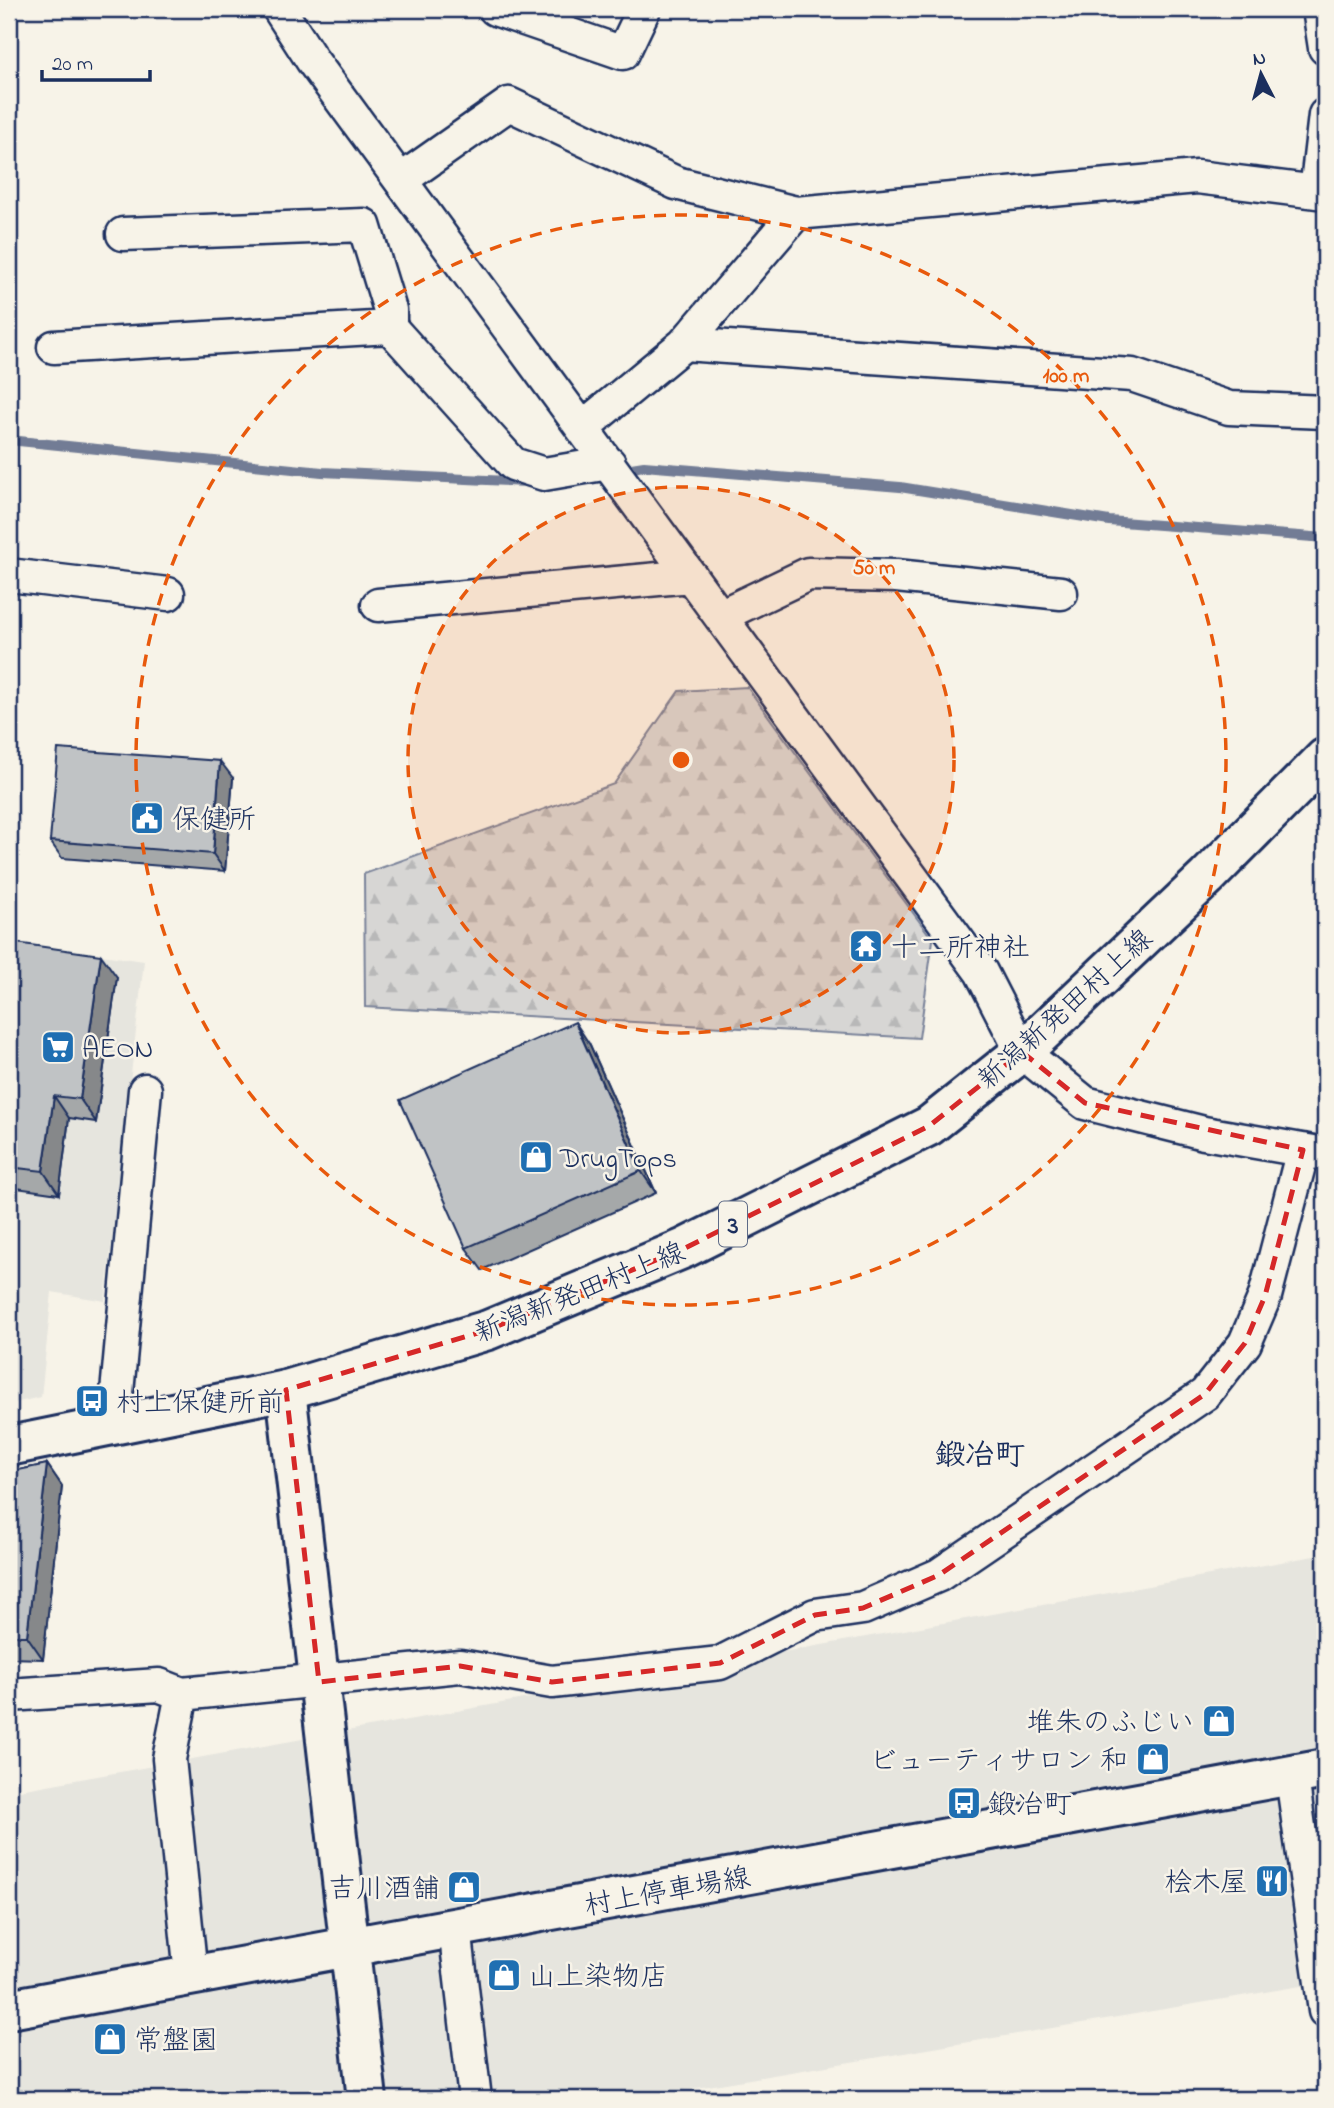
<svg xmlns="http://www.w3.org/2000/svg" width="1334" height="2108" font-family="'Indie Flower','Klee One',sans-serif">
<style>
.built{fill:#e6e5de}
.forest{fill:url(#forest-firs);stroke:#798299;stroke-width:2}
.lines{fill:none;stroke-linecap:round;stroke-linejoin:round}
.stream{stroke:#727c95;stroke-width:10}
.street-casing{stroke:#1b2f5e;stroke-width:37}
.secondary-casing{stroke:#1b2f5e;stroke-width:44}
.primary-casing{stroke:#1b2f5e;stroke-width:44}
.street{stroke:#f7f3e8;stroke-width:32}
.secondary{stroke:#f7f3e8;stroke-width:38}
.primary{stroke:#f7f3e8;stroke-width:38}
.wall{fill:#a5a8a9;stroke:#1b2f5e;stroke-width:2}
.shaded-wall{fill:#86888a;stroke:#1b2f5e;stroke-width:2}
.building{fill:#c0c3c5;stroke:#1b2f5e;stroke-width:2}
.marked{fill:none;stroke:#d62828;stroke-width:5;stroke-dasharray:14 9;stroke-linejoin:round}
.ring{fill:none;stroke:#e8590c;stroke-width:3.5;stroke-dasharray:12 9}
.labels{text-anchor:middle;stroke-width:5;stroke-linejoin:round;paint-order:stroke}
.shield{fill:#f7f3e8;stroke:#5d6a87;stroke-width:2}
.shield-label{font-size:26px;font-weight:bold;fill:#1b2f5e}
.poi-label{font-size:28px;fill:#1b2f5e;stroke:#f7f3e8;text-anchor:start}
.street-label{font-size:28px;fill:#1b2f5e;stroke:#f7f3e8}
.neighbourhood-label{font-size:30px;font-weight:bold;fill:#1b2f5e;stroke:#f7f3e8}
.centre{fill:#e8590c;stroke:#f7f3e8;stroke-width:3.5}
.ring-label{font-size:21px;text-anchor:middle;font-weight:bold;fill:#e8590c;stroke:#f7f3e8;stroke-width:5;stroke-linejoin:round;paint-order:stroke}
</style>
<defs>
<pattern id="forest-firs" width="22" height="20" patternUnits="userSpaceOnUse" patternTransform="scale(1.75)"><rect width="22" height="20" fill="#d7d6d4"/><path d="M5 1l3.5 6h-7zM16 11l3.5 6h-7z" fill="#b8b8b8"/></pattern>
</defs>
<rect width="100%" height="100%" fill="#f7f3e8"/>
<filter id="ink" filterUnits="userSpaceOnUse"><feTurbulence type="fractalNoise" baseFrequency=".0143" numOctaves="2"/><feDisplacementMap in="SourceGraphic" scale="14" xChannelSelector="R" yChannelSelector="G"/><feConvolveMatrix kernelMatrix="1 2 1 2 8 2 1 2 1" color-interpolation-filters="sRGB"/></filter>
<g filter="url(#ink)">
<!-- built -->
<path class="built" d="M9 942 144 961 105 1301 52 1292 41 1397 9 1404Z
M1325 1554V1982L631 2099H9V1792Z"/>
<!-- forest -->
<path class="forest" d="M747 687 933 940 919 1038 365 1007 364 874 614 784 679 691Z"/>
<g class="lines">
<!-- stream -->
<path class="stream" d="M9 440 322 472 527 482
M619 470 644 466 900 487 1109 521 1325 538"/>
<!-- street casing -->
<g class="street-casing">
<path id="street" d="M279 9 312 60 981 972 1022 1052 1085 1103 1204 1133 1325 1154
M495 9 623 53 644 9
M1319 9 1325 48
M401 180 509 104 676 183 796 213
M1316 192 1325 115
M123 234 364 225 390 310V327
M684 344 1132 375 1229 408 1325 412
M54 347 390 327 513 464 544 474 609 463
M582 428 684 344 796 213 1197 177 1325 193
M9 575 168 594
M378 605 691 576
M720 616 808 574 896 576 1061 593
M114 1425 145 1090
M182 1694 169 1759 191 1975
M9 1695 159 1685 182 1694 460 1666 552 1682 720 1663 815 1615 863 1608 939 1575 1205 1394 1245 1343 1265 1296 1303 1150
M1292 1777 1325 2011
M455 1928 475 2099"/>
</g>
<!-- secondary casing -->
<g class="secondary-casing">
<path id="secondary" d="M286 1390 367 2099
M9 2009 1325 1769"/>
</g>
<!-- primary casing -->
<g class="primary-casing">
<path id="primary" d="M9 1446 286 1390 488 1330 685 1248 929 1126 1022 1052 1207 877 1325 758"/>
</g>
<!-- street -->
<use href="#street" class="street"/>
<!-- secondary -->
<use href="#secondary" class="secondary"/>
<!-- primary -->
<use href="#primary" class="primary"/>
</g>
<!-- wall -->
<path class="wall" d="M233 778 225 871 62 858 50 841Z
M9 942 117 977 96 1122 69 1118 59 1194 9 1187Z
M590 1045 656 1193 482 1270 466 1248Z
M47 1464 62 1486 43 1659 9 1658V1472Z"/>
<!-- shaded-wall -->
<path class="shaded-wall" d="M220 761 233 778 225 871 213 854Z
M101 955 117 977 96 1122 80 1099Z
M575 1022 590 1045 656 1193 641 1171Z
M54 1096 69 1118 59 1194 43 1171Z
M47 1464 62 1486 43 1659 27 1636Z"/>
<!-- building -->
<path class="building" d="M58 749 220 761 213 854 50 841Z
M9 942 101 955 80 1099 54 1096 43 1171 9 1167Z
M575 1022 641 1171 466 1248 400 1100Z
M47 1464 27 1636H9V1472Z"/>
</g>
<!-- marked area -->
<path class="marked" d="M1022 1052 1085 1103 1303 1150 1265 1296 1245 1343 1205 1394 939 1575 863 1608 815 1615 720 1663 552 1682 460 1666 319 1682 286 1390 488 1330 685 1248 929 1126Z"/>
<!-- distance rings -->
<circle cx="681" cy="760" r="273" fill="#e8590c" fill-opacity=".12"/>
<g class="ring">
<circle cx="681" cy="760" r="273"/>
<circle cx="681" cy="760" r="545"/>
</g>
<!-- icons -->
<defs>
<g id="civic-square" transform="scale(1.75)"><rect x="-9" y="-9" width="18" height="18" rx="4" fill="#1f6fb2" stroke="#f7f3e8"/><path d="M-.6-6.5H3V-4.5H.6V-3L4-1V1h2V6H-6V1h2V-1L-.6-3ZM-1.2 2.5V6h2.4V2.5Z" fill="#fff"/></g>
<g id="temple-square" transform="scale(1.75)"><rect x="-9" y="-9" width="18" height="18" rx="4" fill="#1f6fb2" stroke="#f7f3e8"/><path d="M0-6L5-2H3V0L6.5 2.5H4V6H1.5V3h-3V6H-4V2.5H-6.5L-3 0V-2H-5Z" fill="#fff"/></g>
<g id="supermarket-square" transform="scale(1.75)"><rect x="-9" y="-9" width="18" height="18" rx="4" fill="#1f6fb2" stroke="#f7f3e8"/><path d="M-6-5.5h2.5l.6 2H6L4.5 2H-2.5L-4.4-4H-6ZM-1.5 3.2a1.3 1.3 0 1 0 .1 0ZM3 3.2a1.3 1.3 0 1 0 .1 0Z" fill="#fff"/></g>
<g id="shop-square" transform="scale(1.75)"><rect x="-9" y="-9" width="18" height="18" rx="4" fill="#1f6fb2" stroke="#f7f3e8"/><path d="M-5-2.5h2.3a2.7 3.5 0 0 1 5.4 0H5L5.5 6h-11ZM-1.5-2.5h3a1.5 2.3 0 0 0-3 0Z" fill="#fff"/></g>
<g id="bus-square" transform="scale(1.75)"><rect x="-9" y="-9" width="18" height="18" rx="4" fill="#1f6fb2" stroke="#f7f3e8"/><path d="M-5-6H5V4H4V6H2V4H-2V6H-4V4H-5ZM-3.5-4V0h7V-4ZM-3.5 1.2v1.5H-2V1.2ZM2 1.2v1.5H3.5V1.2Z" fill="#fff"/></g>
<g id="restaurant-square" transform="scale(1.75)"><rect x="-9" y="-9" width="18" height="18" rx="4" fill="#1f6fb2" stroke="#f7f3e8"/><path d="M-5-6h1v4h1v-4h1v4h1v-4h1v5L-1.5 .5V6h-2V.5L-5-1ZM5-6V6H3V1.5H1.5Q1.5-4 5-6Z" fill="#fff"/></g>
</defs>
<g fill-rule="evenodd">
<use href="#civic-square" x="147" y="818"/>
<use href="#temple-square" x="866" y="946"/>
<use href="#supermarket-square" x="58" y="1047"/>
<use href="#shop-square" x="536" y="1157"/>
<use href="#bus-square" x="92" y="1401"/>
<use href="#shop-square" x="1219" y="1721"/>
<use href="#shop-square" x="1153" y="1759"/>
<use href="#bus-square" x="964" y="1803"/>
<use href="#restaurant-square" x="1272" y="1881"/>
<use href="#shop-square" x="464" y="1887"/>
<use href="#shop-square" x="504" y="1975"/>
<use href="#shop-square" x="110" y="2039"/>
</g>
<g class="labels">
<!-- shield labels -->
<rect class="shield" x="719" y="1201.5" width="28" height="45" rx="5"/>
<g class="shield-label">
<text x="733" y="1233">3</text>
</g>
<!-- poi labels -->
<g class="poi-label">
<text x="172" y="828">保健所</text>
<text x="890" y="956">十二所神社</text>
<text x="82" y="1057">AEON</text>
<text x="560" y="1167">DrugTops</text>
<text x="116" y="1411">村上保健所前</text>
<text x="1194" y="1731" text-anchor="end">堆朱のふじい</text>
<text x="1128" y="1769" text-anchor="end">ビューティサロン 和</text>
<text x="988" y="1813">鍛冶町</text>
<text x="1248" y="1891" text-anchor="end">桧木屋</text>
<text x="440" y="1897" text-anchor="end">吉川酒舗</text>
<text x="528" y="1985">山上染物店</text>
<text x="134" y="2049">常盤園</text>
</g>
<!-- street labels -->
<g class="street-label">
<text transform="translate(1064 1008) rotate(-42)" y="10">新潟新発田村上線</text>
<text transform="translate(579 1291) rotate(-22)" y="10">新潟新発田村上線</text>
<text transform="translate(667 1890) rotate(-10)" y="10">村上停車場線</text>
</g>
<!-- neighbourhood labels -->
<g class="neighbourhood-label">
<text x="980" y="1464">鍛冶町</text>
</g>
</g>
<circle cx="681" cy="760" r="10" class="centre"/>
<g class="ring-label">
<text x="1066" y="382">100 m</text>
<text x="874" y="574">50 m</text>
</g>
<!-- margin -->
<rect width="1334" height="2108" fill="none" stroke="#f7f3e8" stroke-width="35"/>
<rect x="18" y="18" width="1299" height="2073" fill="none" stroke="#1b2f5e" stroke-width="2.5" filter="url(#ink)"/>
<!-- north arrow -->
<g transform="translate(1261 74) rotate(354)" stroke="#f7f3e8" stroke-width="5" paint-order="stroke">
<path d="M0-5L12 26L0 18L-12 26Z" fill="#1b2f5e"/>
<text y="-10" font-size="19" font-weight="bold" text-anchor="middle" fill="#1b2f5e">N</text>
</g>
<!-- scale -->
<path d="M42 70v10h108v-10" fill="none" stroke="#1b2f5e" stroke-width="3.5"/>
<text x="52" y="70" font-size="21" fill="#1b2f5e" stroke="#f7f3e8" stroke-width="5" paint-order="stroke">20 m</text>
</svg>
